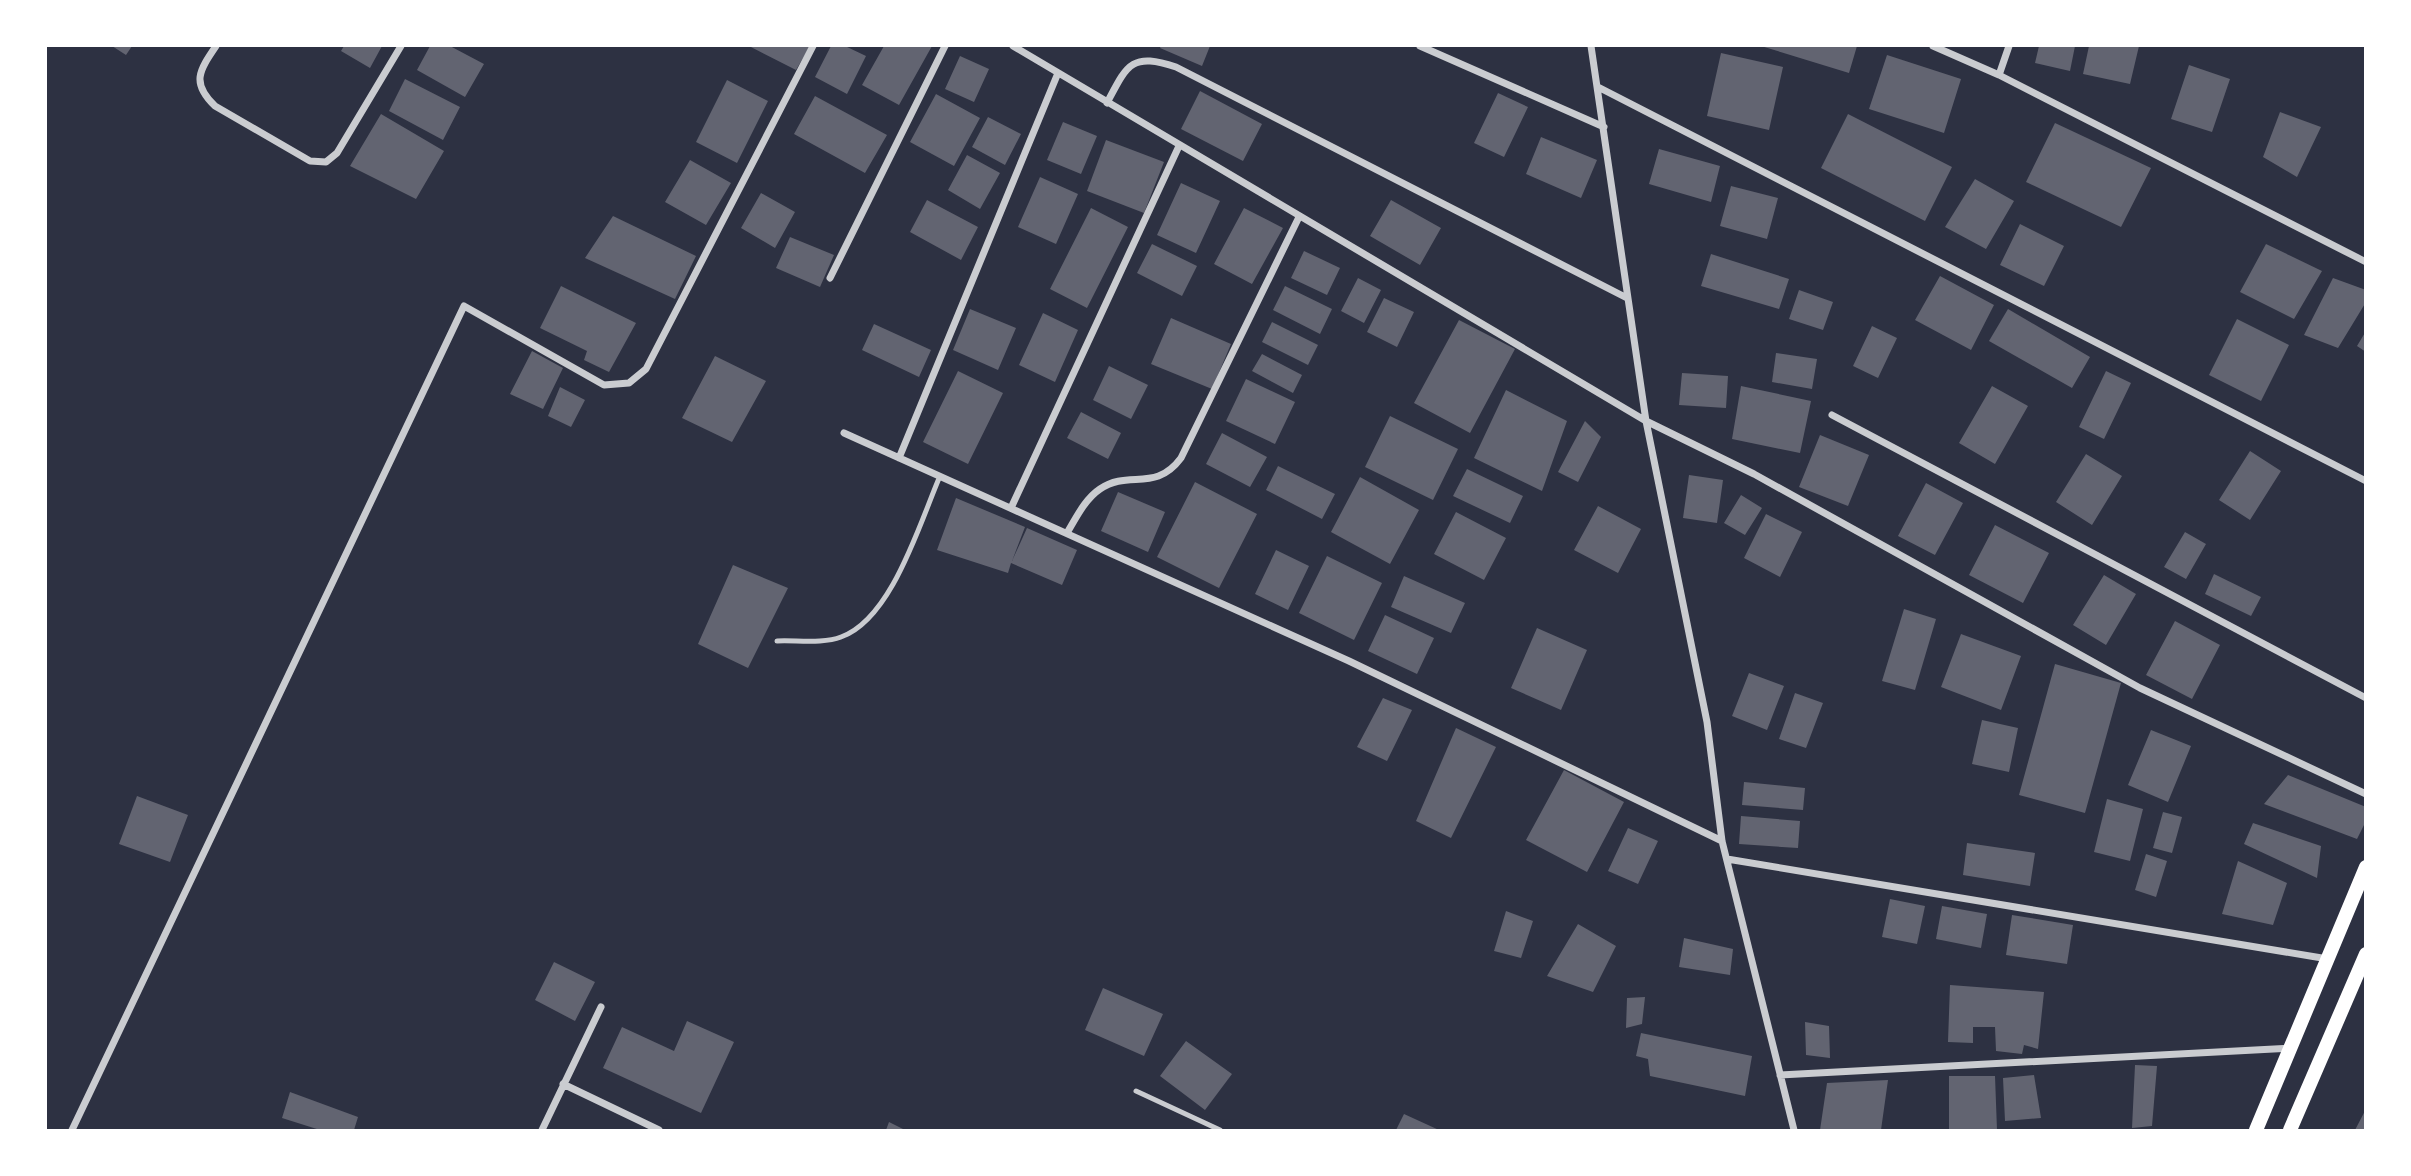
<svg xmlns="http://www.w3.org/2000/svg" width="2411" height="1176" font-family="'Titillium Web',sans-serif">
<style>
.building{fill:#626471}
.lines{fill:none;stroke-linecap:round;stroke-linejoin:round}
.service{stroke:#caccd0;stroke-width:5}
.minor{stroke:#caccd0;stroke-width:7}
.secondary{stroke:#fff;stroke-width:14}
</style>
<rect width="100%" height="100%" fill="#2d3142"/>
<!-- building -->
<path class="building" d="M112 46H132L126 55Z
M344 46H382L370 68 341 51Z
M430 46H450L484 64 465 97 417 70Z
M749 46H810L796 70Z
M831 46H845L866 56 847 94 815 77Z
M884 46H932L899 105 862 85Z
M1161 46H1210L1202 66 1160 48Z
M1761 46H1857L1849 73Z
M2039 46H2075L2070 71 2035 63Z
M2089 46H2139L2130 84 2083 74Z
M1721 53 1783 67 1769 130 1707 116Z
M1887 55 1961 79 1944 133 1869 109Z
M960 56 989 69 974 102 945 89Z
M2189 65 2230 79 2212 132 2171 119Z
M405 79 460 107 443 140 389 111Z
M727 80 768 101 737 163 696 142Z
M1200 91 1262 124 1243 161 1181 129Z
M1498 93 1528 107 1504 157 1474 143Z
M936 94 980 118 954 166 910 142Z
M815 96 887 135 865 173 794 134Z
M2280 112 2321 127 2297 177 2263 157Z
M381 114 444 151 416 199 350 166Z
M1848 114 1952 167 1925 221 1821 168Z
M988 117 1021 134 1005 165 972 147Z
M1063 122 1097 136 1081 174 1047 160Z
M2055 123 2151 168 2121 227 2026 182Z
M1541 137 1597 160 1581 198 1526 174Z
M1106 140 1164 162 1144 213 1087 191Z
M1659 149 1720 166 1711 202 1649 184Z
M967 155 1000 173 980 209 948 190Z
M690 160 731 183 706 225 665 202Z
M1040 177 1078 194 1056 244 1018 227Z
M1975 179 2014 201 1986 249 1945 227Z
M1181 183 1220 201 1196 253 1157 235Z
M1731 186 1778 198 1767 239 1720 226Z
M761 193 795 212 775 248 741 228Z
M927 200 978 227 961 260 910 232Z
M1391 200 1441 228 1420 265 1370 236Z
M1091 208 1128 227 1087 308 1050 289Z
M1244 208 1283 228 1252 284 1214 264Z
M613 216 696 256 675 299 585 258Z
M2020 224 2064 246 2044 286 2000 265Z
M790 237 834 255 820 287 776 268Z
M1152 244 1197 266 1182 296 1137 273Z
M2266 244 2322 271 2294 319 2240 292Z
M1304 251 1340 268 1327 295 1291 278Z
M1711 254 1789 279 1779 309 1701 286Z
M1940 276 1994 305 1971 350 1915 320Z
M1358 278 1381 290 1364 323 1341 311Z
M2333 278 2366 290V302L2338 348 2304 335Z
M561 286 636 323 609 372 584 360 587 351 540 328Z
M1285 286 1332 309 1320 334 1273 310Z
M1799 290 1833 302 1823 330 1789 319Z
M1384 298 1414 312 1397 347 1367 332Z
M970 309 1016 328 998 370 953 350Z
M2008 309 2090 357 2072 388 1989 341Z
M1043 313 1078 330 1055 382 1019 365Z
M1171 318 1231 344 1212 389 1151 364Z
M2237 319 2289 345 2261 401 2209 375Z
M1459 320 1515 349 1470 433 1414 403Z
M1272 322 1318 345 1308 365 1262 342Z
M874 324 931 350 919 377 862 350Z
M1872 326 1897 338 1878 378 1853 366Z
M2366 331V352L2357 346Z
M532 351 563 368 543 409 510 394Z
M1776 353 1817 359 1812 389 1772 382Z
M1262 354 1302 375 1293 393 1252 371Z
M715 356 766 381 732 442 682 418Z
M1109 366 1148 385 1131 419 1093 400Z
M958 371 1003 393 968 464 923 442Z
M2106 371 2131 383 2104 439 2079 427Z
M1682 373 1728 376 1726 408 1679 405Z
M1246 379 1295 402 1275 444 1226 421Z
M1741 386 1811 401 1800 453 1732 439Z
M1992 386 2028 406 1995 464 1959 443Z
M560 387 585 400 571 427 548 416Z
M1506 390 1567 421 1542 491 1474 458Z
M1081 412 1121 433 1108 459 1067 438Z
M1390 416 1458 449 1433 500 1365 467Z
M1585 421 1601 437 1578 482 1558 472Z
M1222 433 1267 457 1250 487 1206 464Z
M1820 435 1869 455 1848 506 1799 487Z
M2250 451 2281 471 2250 520 2219 500Z
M2086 454 2122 476 2092 525 2056 502Z
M1278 466 1335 494 1322 519 1266 490Z
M1467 469 1523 496 1510 523 1453 496Z
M1689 475 1723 480 1717 523 1683 518Z
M1360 477 1419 510 1390 564 1331 532Z
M1195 482 1257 514 1219 588 1157 557Z
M1926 483 1963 503 1935 555 1898 536Z
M1118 492 1165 512 1148 552 1101 531Z
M1741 495 1762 508 1745 535 1724 523Z
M956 498 1025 527 1012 561 1027 528 1077 550 1062 585 1011 563 1008 573 937 550Z
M1598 506 1641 529 1618 573 1574 550Z
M1456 512 1506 538 1484 580 1434 554Z
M1766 514 1802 532 1780 577 1744 558Z
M1995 525 2049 553 2023 603 1969 575Z
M2185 532 2206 544 2186 579 2164 567Z
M1276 550 1309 566 1288 610 1255 594Z
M1327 556 1382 583 1354 640 1299 613Z
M733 565 788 588 748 668 698 644Z
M2214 574 2261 597 2251 616 2205 594Z
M2104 575 2136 594 2106 645 2073 625Z
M1404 576 1465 603 1451 633 1391 607Z
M1904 609 1936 619 1915 690 1882 681Z
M1385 615 1434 638 1417 674 1368 651Z
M2175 621 2220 645 2192 699 2146 675Z
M1537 628 1587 650 1561 710 1511 688Z
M1961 634 2021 656 2001 710 1941 687Z
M2055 664 2121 683 2085 813 2019 795Z
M1749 673 1784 686 1767 730 1732 716Z
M1795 693 1823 703 1806 748 1779 739Z
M1383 698 1412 710 1387 761 1357 747Z
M1982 720 2018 728 2009 772 1972 764Z
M1456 728 1496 747 1451 838 1416 821Z
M2151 730 2191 746 2168 802 2128 785Z
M1564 770 1624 802 1587 872 1526 840Z
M2288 775 2366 807V821L2357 839 2264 804Z
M1744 782 1805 788 1803 810 1742 805Z
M137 796 188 815 170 862 119 844Z
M2107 799 2143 809 2130 861 2094 852Z
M2163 812 2182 817 2172 853 2153 848Z
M1741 816 1800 821 1798 848 1739 844Z
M2253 823 2321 846 2317 878 2244 844Z
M1628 828 1658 841 1638 884 1608 871Z
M1967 843 2035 853 2030 886 1963 875Z
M2146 854 2167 861 2156 897 2135 890Z
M2238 861 2287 883 2273 925 2222 914Z
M1890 899 1925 906 1917 944 1882 937Z
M1942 906 1987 914 1981 948 1936 939Z
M1506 911 1533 921 1521 958 1494 951Z
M2012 915 2073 925 2067 964 2006 955Z
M1578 924 1616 946 1593 992 1547 976Z
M1684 938 1733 949 1730 975 1679 967Z
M554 962 595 982 575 1021 535 1000Z
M1950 985 2044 992 2038 1049 2024 1045 2022 1054 1996 1051 1995 1027H1973V1043L1948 1042Z
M1103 988 1163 1014 1144 1056 1085 1030Z
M1645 997 1642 1024 1626 1028 1627 998Z
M687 1021 734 1042 701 1113 603 1068 622 1027 674 1051Z
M1805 1022 1829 1026 1830 1058 1806 1055Z
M1641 1033 1752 1056 1745 1096 1650 1076 1648 1059 1636 1056Z
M1186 1041 1232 1074 1205 1110 1160 1076Z
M2135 1065 2157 1066 2152 1126 2132 1128Z
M2034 1075 2041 1118 2005 1121 2003 1078Z
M1949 1076H1995L1997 1130H1949Z
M1888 1080 1881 1130H1820L1827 1083Z
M290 1092 358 1117 354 1130H320L282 1118Z
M2366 1109V1130H2355Z
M1404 1114 1439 1130H1396Z
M889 1122 905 1130H886Z"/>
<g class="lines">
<!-- service -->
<path class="service" d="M777 641C796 640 823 644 841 637 892 619 920 522 940 476
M1136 1091 1220 1130"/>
<!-- minor -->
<path class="minor" d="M216 46C199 71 191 83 215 106L310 161 326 162 337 153 401 46
M1013 46 1646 421 1754 474 2140 688 2366 794
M1420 46 1604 127
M1591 46 1646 421 1707 722 1722 841 1794 1130
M1933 46 1999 75 2366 262
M1999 75 2009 46
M1598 87 2366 481
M1107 103C1127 65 1131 52 1176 67L1627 298
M830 278 945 46
M1832 415 2366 698
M844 433 1349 661 1722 841
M899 458 1058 73
M1011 508 1179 146
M1067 533C1076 518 1085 499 1100 489 1129 469 1155 493 1181 458L1299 217
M1727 859 2328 959
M1780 1075 2291 1048
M563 1084 659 1130
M72 1130 464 306 604 385 629 383 646 369 813 46
M542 1130 601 1007"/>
<!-- secondary -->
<path class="secondary" d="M2256 1130 2366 867
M2290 1130 2366 954"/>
</g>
<!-- border -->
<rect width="2411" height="1176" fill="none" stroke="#ffffff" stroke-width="94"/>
</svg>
